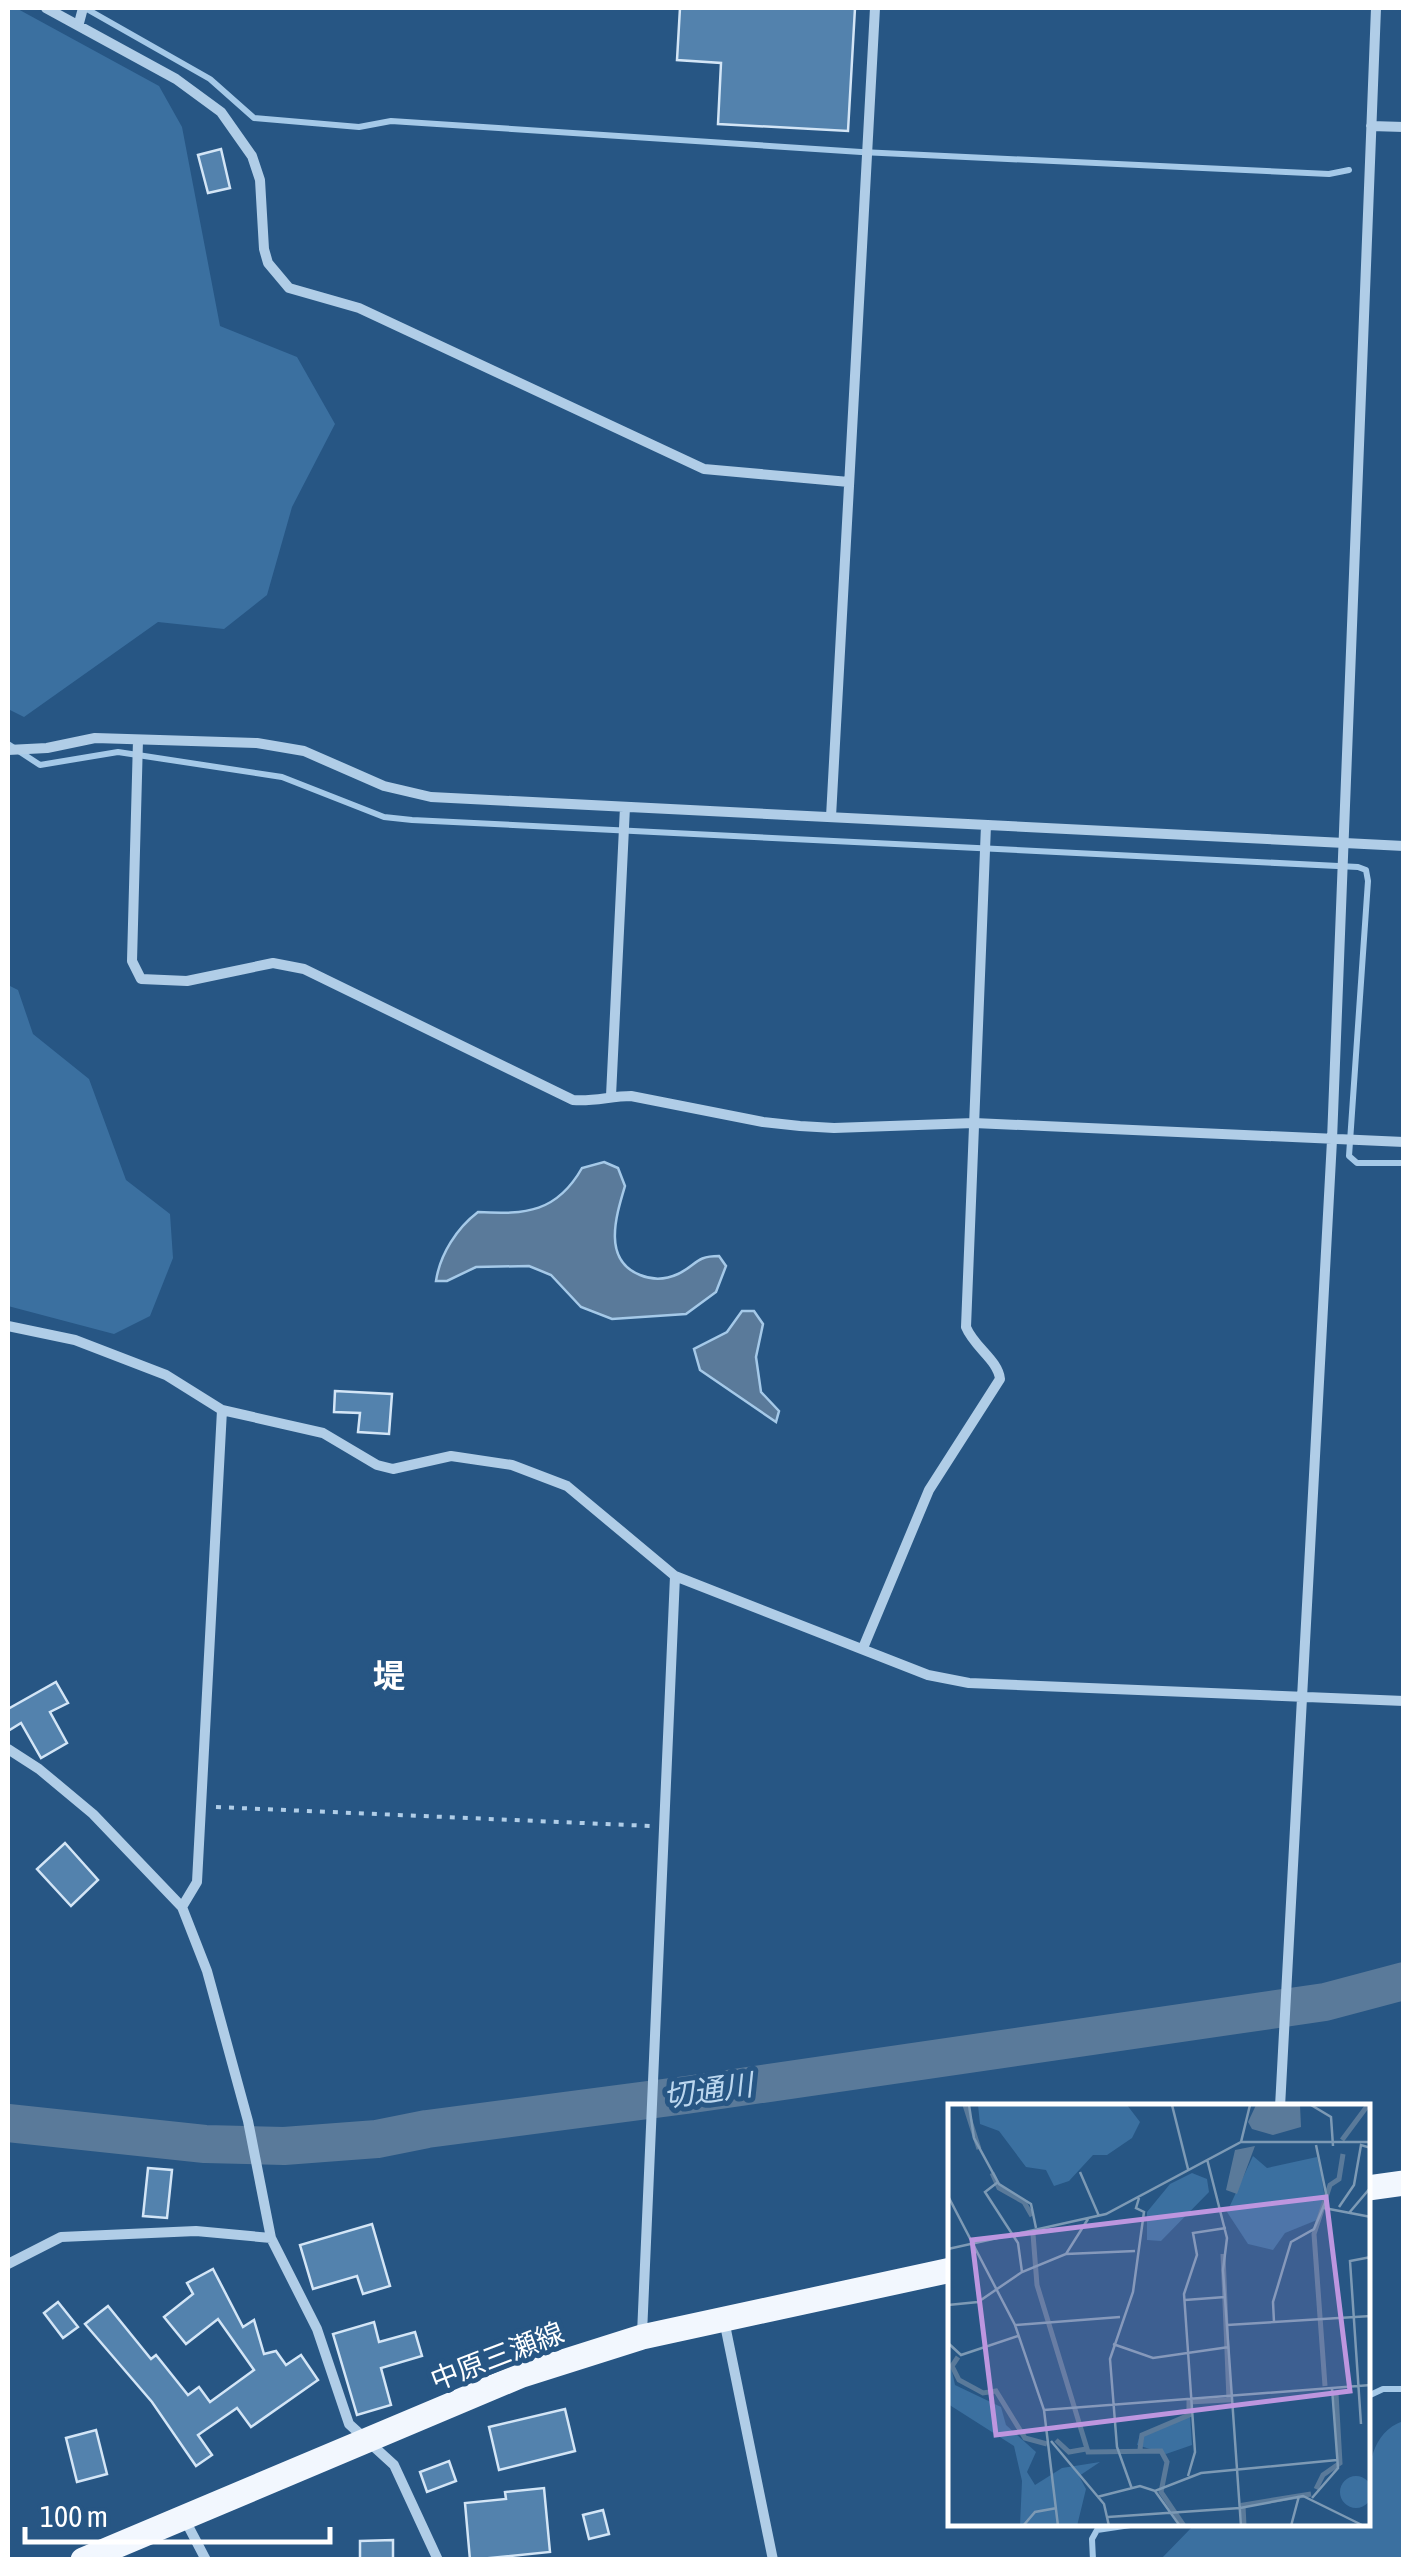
<svg xmlns="http://www.w3.org/2000/svg" width="1411" height="2567" font-family="'Asap Condensed','Noto Sans JP',sans-serif">
<style>
.green{fill:#3b70a0}
.water{fill:#5a7a9a;stroke:#a5c9e8;stroke-width:2.5}
.lines{fill:none;stroke-linecap:round;stroke-linejoin:round}
.stream{stroke:#a5c9e8;stroke-width:6}
.river{stroke:#5a7a9a;stroke-width:38}
.building{fill:#5382ad;stroke:#d3e5f6;stroke-width:2.5}
.path{stroke:#b0cde7;stroke-width:4;stroke-dasharray:5 8;stroke-linecap:butt}
.street{stroke:#b0cde7;stroke-width:10}
.primary{stroke:#f2f7fe;stroke-width:25}
.labels{text-anchor:middle;stroke-width:10;stroke-linejoin:round;paint-order:stroke}
.street-label{font-size:28px;fill:#fff;stroke:#275684}
.water-label{font-size:30px;font-style:italic;fill:#bcd7ef;stroke:#275684}
.quarter-label{font-size:32px;font-weight:bold;fill:#fff;stroke:#275684}
.inset-river{fill:none;stroke:#5a7a9a;stroke-width:5}
.inset-road{fill:none;stroke:#7d9ab5;stroke-width:2.5}
.view{fill:#bd96df;fill-opacity:0.15;stroke:#bd96df;stroke-width:5}
.inset-edge{fill:none;stroke:#fff;stroke-width:5}
</style>
<rect width="100%" height="100%" fill="#275684"/>
<!-- green -->
<path class="green" d="M16 8 159 86 182 127 220 326 297 357 335 424 292 507 267 595 224 629 158 622 24 717 8 709V9Z
M8 985 18 990 33 1034 89 1079 126 1180 170 1214 173 1258 150 1316 114 1334 8 1306Z
M1403 2421V2559H1161L1194 2525 1368 2524C1368 2489 1362 2436 1403 2421Z"/>
<!-- water -->
<path class="water" d="M604 1162 618 1168 625 1186C616 1216 602 1260 640 1275 652 1280 665 1280 678 1274 697 1265 695 1256 719 1256L726 1266 716 1292 686 1314 612 1319 581 1307 551 1275 529 1266 476 1267 447 1281H436C440 1254 457 1228 478 1212 526 1215 557 1212 582 1168Z
M742 1311H754L763 1324 756 1357 761 1392 779 1411 776 1422 700 1370 694 1349 727 1332Z"/>
<g class="lines">
<!-- stream -->
<path class="stream" d="M85 8 210 79 254 118 359 127 391 121 861 152 1329 174 1349 170
M8 744 40 765 118 752 282 777 384 817 412 820 1358 867 1366 870 1368 881 1349 1156 1357 1163H1404
M1368 2396 1383 2389H1404
M1093 2560 1092 2539 1097 2530 1137 2524"/>
<!-- river -->
<path class="river" d="M8 2123 205 2144 284 2146 377 2139 427 2129 686 2095 1325 2002 1404 1981"/>
</g>
<!-- building -->
<path class="building" d="M680 8H855L848 131 718 124 721 63 677 60Z
M221 149 230 188 208 193 198 155Z
M335 1391 392 1394 389 1434 358 1432 360 1413 334 1412Z
M56 1682 68 1703 50 1712 67 1743 41 1758 21 1723 8 1731V1709Z
M65 1843 98 1880 71 1906 37 1869Z
M148 2168 172 2170 167 2218 143 2216Z
M372 2224 390 2286 363 2294 357 2276 313 2289 300 2245Z
M213 2269 243 2327 254 2320 264 2354 276 2351 286 2365 301 2355 318 2380 251 2427 237 2408 198 2435 212 2455 196 2466 152 2402 85 2324 108 2306 151 2359 156 2355 188 2395 199 2387 210 2402 254 2370 218 2319 186 2344 164 2317 193 2294 187 2283Z
M58 2302 78 2327 63 2338 44 2313Z
M374 2322 379 2342 415 2332 422 2356 381 2368 391 2405 357 2415 333 2334Z
M565 2409 575 2451 499 2470 489 2427Z
M96 2430 107 2474 77 2482 66 2438Z
M449 2461 456 2481 427 2492 420 2472Z
M544 2488 550 2552 470 2560 465 2503 506 2499 505 2492Z
M603 2510 609 2534 589 2539 583 2515Z
M393 2540V2560H360V2541Z"/>
<g class="lines">
<!-- path -->
<path class="path" d="M216 1807 651 1826"/>
<!-- street -->
<path class="street" d="M46 8 176 79 221 112 252 156 260 180 264 249 268 263 289 288 359 308 704 469 849 482
M79 23 83 8
M1371 126 1404 127
M138 740 132 961 141 979 187 981 273 963 304 969 573 1100C593 1102 611 1096 631 1096L763 1122 800 1126 834 1128 974 1123 1404 1142
M8 750 47 748 95 738 257 743 304 751 384 786 431 797 1404 846
M831 817 875 8
M611 1096 625 807
M8 1326 75 1340 166 1375 222 1410 323 1433 377 1465 393 1469 451 1456 512 1465 567 1486 675 1576 928 1675 969 1683 1404 1701
M863 1648 929 1490 1000 1379C998 1360 974 1347 966 1327L986 825
M8 1749 39 1769 93 1814 182 1907 207 1971 248 2121 271 2238 317 2329 349 2424 394 2465 438 2560
M182 1907 197 1882 222 1410
M1280 2107 1332 1140 1376 8
M8 2264 61 2237 196 2231 271 2238
M724 2320 773 2560
M642 2334 675 1576
M184 2518 206 2560"/>
<!-- primary -->
<path class="primary" d="M1368 2188 1404 2183
M83 2560 522 2375 642 2337 951 2270"/>
</g>
<g class="labels">
<!-- street labels -->
<g class="street-label">
<text transform="translate(497 2356) rotate(-21)" y="10">中原三瀬線</text>
</g>
<!-- water labels -->
<g class="water-label">
<text transform="translate(708 2091) rotate(-8)" y="10">切通川</text>
</g>
<!-- quarter labels -->
<g class="quarter-label">
<text x="389" y="1687">堤</text>
</g>
</g>
<!-- overview -->
<g transform="translate(948 2104)">
<rect width="422" height="422" fill="#275684"/>
<path d="M30 1H179L192 18 184 34 159 51H145L121 77 106 82 98 66 78 63 51 27 32 20ZM305 52 319 64 369 53 373 70 377 95 369 116 337 129 325 146 300 140 279 108ZM244 69 259 75 261 88 213 137 199 136V108L222 80ZM0 249 7 281 53 303 58 321 88 348 79 368 87 381 114 364 152 358 131 372 138 385 129 422H72L74 377 66 342 0 300ZM242 311 244 341 218 350 189 341 192 330ZM392 388a16 16 0 1 1 32 0a16 16 0 1 1-32 0Z" fill="#3b70a0"/>
<path d="M308 1H352L353 23 325 31 304 25 300 18ZM307 42 289 90 278 86 287 46Z" fill="#5a7a9a"/>
<path class="inset-river" d="M17 1 31 45M394 36 420 1M44 69 51 84 76 98 84 112M85 130 89 181 140 348 213 347 219 358 213 388 236 422M10 253 4 262 11 276 35 289 48 287 77 334 99 340M377 282 366 130 382 81 391 75 395 50M108 336 121 348 138 345M192 345 194 331 241 311V298L281 296 275 150M368 385 375 371 392 359 388 289M296 422 295 401 363 390"/>
<path class="inset-road" d="M21 1 26 34 51 80 83 100 88 124M224 1 240 65M363 1 383 13 385 42M293 38 302 1M259 55 279 134 275 166 293 422M132 68 151 112M50 78 37 88 70 139 74 168M0 92 67 221 96 306 110 422M391 103 406 81 413 41 423 44M376 104 423 113M401 109 423 83M0 145 158 110 293 38H423M118 150 187 147M237 196 277 193M0 201 30 198 74 168 118 150 140 115M326 218 325 198 343 138 366 125 379 94 368 41M67 221 172 213M279 221 423 212M0 239 13 251 70 232M165 240 205 254 281 243M96 306 423 281M413 320 402 157 423 153M103 337 156 400 161 422M240 372 247 348 236 190 249 151 245 129 278 124M184 385 169 343 162 255 185 188 196 108 188 104 191 94M207 387 232 422M149 393 192 382 207 387 253 369 389 356M364 394 390 364 384 284M160 413 292 404 355 392 416 422M75 422 87 408 109 404M343 422 351 392"/>
<path class="view" d="M378 93 402 287 48 331 24 136Z"/>
<rect width="422" height="422" class="inset-edge"/>
</g>
<!-- border -->
<rect width="1411" height="2567" fill="none" stroke="#ffffff" stroke-width="20"/>
<!-- scale -->
<path d="M25 2527v15h305v-15" fill="none" stroke="#ffffff" stroke-width="5"/>
<text x="40" y="2527" font-size="30" fill="#ffffff" stroke="#275684" stroke-width="8" paint-order="stroke">100 m</text>
</svg>
